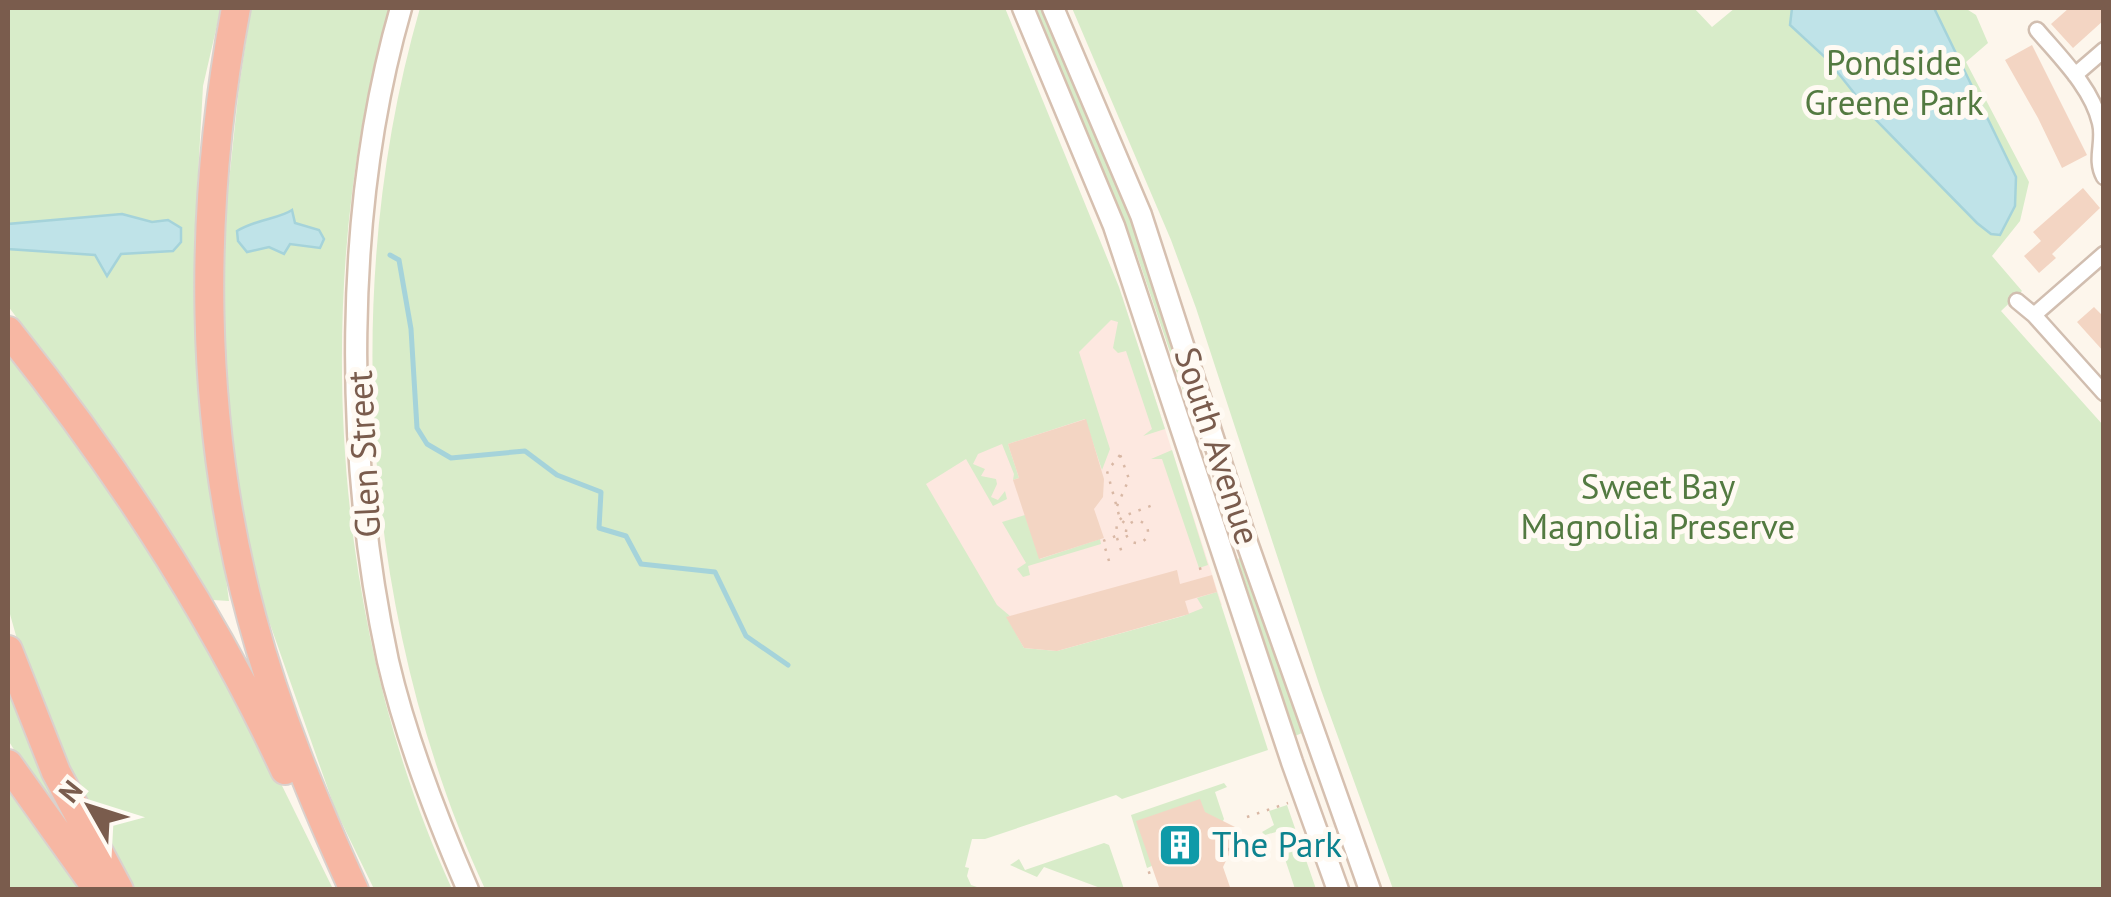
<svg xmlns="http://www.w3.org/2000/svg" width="2111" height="897" font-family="'PT Sans',sans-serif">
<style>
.commercial{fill:#fde8e0}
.green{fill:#d8ecc9}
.water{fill:#bfe3e8;stroke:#a5d3da;stroke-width:2.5}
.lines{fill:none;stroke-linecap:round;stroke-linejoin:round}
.stream{stroke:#a5d3da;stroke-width:5}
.building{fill:#f3d5c3}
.street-casing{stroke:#d1beb0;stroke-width:19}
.secondary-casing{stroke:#d6c0b0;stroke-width:25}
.highway-casing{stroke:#dad1cd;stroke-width:32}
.path{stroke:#d9b8a5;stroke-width:2.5;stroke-dasharray:2.5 8;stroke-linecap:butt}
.street{stroke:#fff;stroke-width:14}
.secondary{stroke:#fff;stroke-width:20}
.highway{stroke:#f7b7a3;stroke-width:28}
.labels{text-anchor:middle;stroke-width:10;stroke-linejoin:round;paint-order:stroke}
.park-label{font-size:35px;fill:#537a41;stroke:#fffaf3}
.street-label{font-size:35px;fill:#7a5c4d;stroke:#fffaf3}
.culture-label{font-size:35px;fill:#0d838f;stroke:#fffaf3;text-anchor:start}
</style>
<rect width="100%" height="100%" fill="#fdf6ec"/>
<!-- commercial -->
<path class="commercial" d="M1122 296 1222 605 1057 651 1024 648 909 482Z"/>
<!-- green -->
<path class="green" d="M8 8H221L203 86 194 247 202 393 229 601 213 600 92 419 8 306Z
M251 8H389C310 288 330 624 452 889H374L335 809 251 570 227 426 220 266 239 87Z
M420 8H1005L1119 287 1165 429 1143 436 1152 429 1126 351 1118 353 1113 348 1118 322 1111 320 1079 352 1110 449 1102 470 1085 419 1008 444 1019 478 1013 480 1014 474 1002 444 978 454 973 464 985 469 981 476 996 479 997 484 991 497 998 500 1005 491 1007 499 993 506 966 459 926 484 997 605 1010 616 1007 617 1024 648 1057 651 1183 616 1203 608 1197 598 1217 592 1268 750 1122 799 1116 795 985 839H972L965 867 969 868 967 876 971 885 983 889H485C362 624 339 288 420 8Z
M1036 8H1047L1148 253 1198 416 1195 418 1191 414 1137 255Z
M1072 8H1694L1712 27 1735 8H1965L1976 15 1988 43 1966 62 2029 182 2020 221 1992 256 2022 291 2001 311 2103 425V889H1393L1321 690 1196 308 1171 240Z
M8 343 71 425 215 650 333 889H132L60 751 20 650 8 607Z
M1172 450 1208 565 1199 568 1162 459H1151Z
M1025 515 1040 559 1100 539 1101 544 1028 566 1030 575 1023 577 1017 569 1026 563 1002 522Z
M1240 556C1265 612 1293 672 1302 733L1295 736 1238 560Z
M8 685 80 839 73 844 8 740Z
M1224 783 1227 787 1215 792 1224 819 1214 839 1147 868 1131 815Z
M8 791 80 889H8Z
M1287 805 1316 889H1295L1276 832 1265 835 1262 832 1274 825 1269 811Z
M1104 843 1109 845 1124 889H1103L1044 867 1037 877 1010 865 1019 859 1025 870Z"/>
<!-- water -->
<path class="water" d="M1792 8H1934L2016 177 2015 206 2000 235 1991 234 1977 223 1874 118 1827 59 1790 25Z
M292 210 295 223 319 230 324 239 320 248 290 244 284 254 269 247 247 252 238 241 237 231C256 219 279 219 292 210Z
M122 214 152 222 168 220 181 228V242L173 251 121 254 107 276 95 255 8 249V224Z"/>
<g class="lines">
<!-- stream -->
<path class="stream" d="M390 255 399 260 411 329 417 428 427 444 451 458 525 451 557 475 601 492 599 528 626 536 641 564 715 572 746 636 788 665"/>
</g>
<!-- building -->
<path class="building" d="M2069 8H2104V20L2073 48 2051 24Z
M2032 45 2087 155 2062 168 2038 118 2005 60Z
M2083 188 2100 208 2052 254 2056 258 2039 273 2024 256 2041 241 2033 232Z
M2094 307 2104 317V352L2077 322Z
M1086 419 1104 479 1103 497 1094 509 1104 538 1039 559 1013 480 1019 478 1008 444Z
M1177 570 1180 584 1212 575 1217 592 1185 601 1189 614 1057 651 1024 648 1006 617Z
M1200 799 1205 812 1241 830 1223 867 1231 890H1160L1136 821Z"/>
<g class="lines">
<!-- street casing -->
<g class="street-casing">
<path id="street" d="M2037 30C2060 57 2092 88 2100 123 2105 142 2094 159 2104 177
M2075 75 2104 50
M2017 301 2034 315 2104 393
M2034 315 2104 254"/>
</g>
<!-- secondary casing -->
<g class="secondary-casing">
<path id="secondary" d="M401 8C343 209 344 456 388 661 406 739 436 816 468 890
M1023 8 1114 226 1292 762 1338 890
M1053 8 1141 215 1246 540 1370 890"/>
</g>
<!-- highway casing -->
<g class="highway-casing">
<path id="highway" d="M236 8C198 209 198 420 252 619 277 712 314 802 354 890
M8 331C116 466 212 613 285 770
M8 650 56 772 119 890
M8 764 98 890"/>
</g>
<!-- path -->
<path class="path" d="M1120 455 1107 471 1120 519 1128 526
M1117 506 1129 479 1118 449
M1126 532a11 11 0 1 1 22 0a11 11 0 1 1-22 0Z
M1117 538 1123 556
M1109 561 1103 541 1116 536 1117 522 1124 516 1153 505
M1199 569 1209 566
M1247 817 1288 803
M1227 832 1234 836 1228 850 1236 837 1241 840
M1217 850 1232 823
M1148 873 1154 871"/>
<!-- street -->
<use href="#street" class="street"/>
<!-- secondary -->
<use href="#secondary" class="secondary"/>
<!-- highway -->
<use href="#highway" class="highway"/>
</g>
<!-- icons -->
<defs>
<g id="building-square" transform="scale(2.25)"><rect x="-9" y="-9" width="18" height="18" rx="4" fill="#0f9aa8" stroke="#fffaf3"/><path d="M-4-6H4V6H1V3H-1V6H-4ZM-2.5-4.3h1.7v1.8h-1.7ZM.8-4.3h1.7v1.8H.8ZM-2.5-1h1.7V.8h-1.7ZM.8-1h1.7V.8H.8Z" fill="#fff"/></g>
</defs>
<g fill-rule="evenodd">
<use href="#building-square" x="1180" y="845"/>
</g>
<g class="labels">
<!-- park labels -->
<g class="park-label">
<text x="1894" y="75">Pondside<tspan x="1894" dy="40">Greene Park</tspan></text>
<text x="1658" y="499">Sweet Bay<tspan x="1658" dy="40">Magnolia Preserve</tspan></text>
</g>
<!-- street labels -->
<g class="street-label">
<text transform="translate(1217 446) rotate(72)" y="12">South Avenue</text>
<text transform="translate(364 454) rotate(-93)" y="12">Glen Street</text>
</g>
<!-- culture labels -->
<g class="culture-label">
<text x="1212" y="857">The Park</text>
</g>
</g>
<!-- border -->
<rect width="2111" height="897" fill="none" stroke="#7a5c4d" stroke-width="20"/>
<!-- north arrow -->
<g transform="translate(90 807) rotate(309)" stroke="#fffaf3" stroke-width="8" paint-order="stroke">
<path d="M0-8L18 38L0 25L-18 38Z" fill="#7a5c4d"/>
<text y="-15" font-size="28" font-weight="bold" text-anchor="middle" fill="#7a5c4d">N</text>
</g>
</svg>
